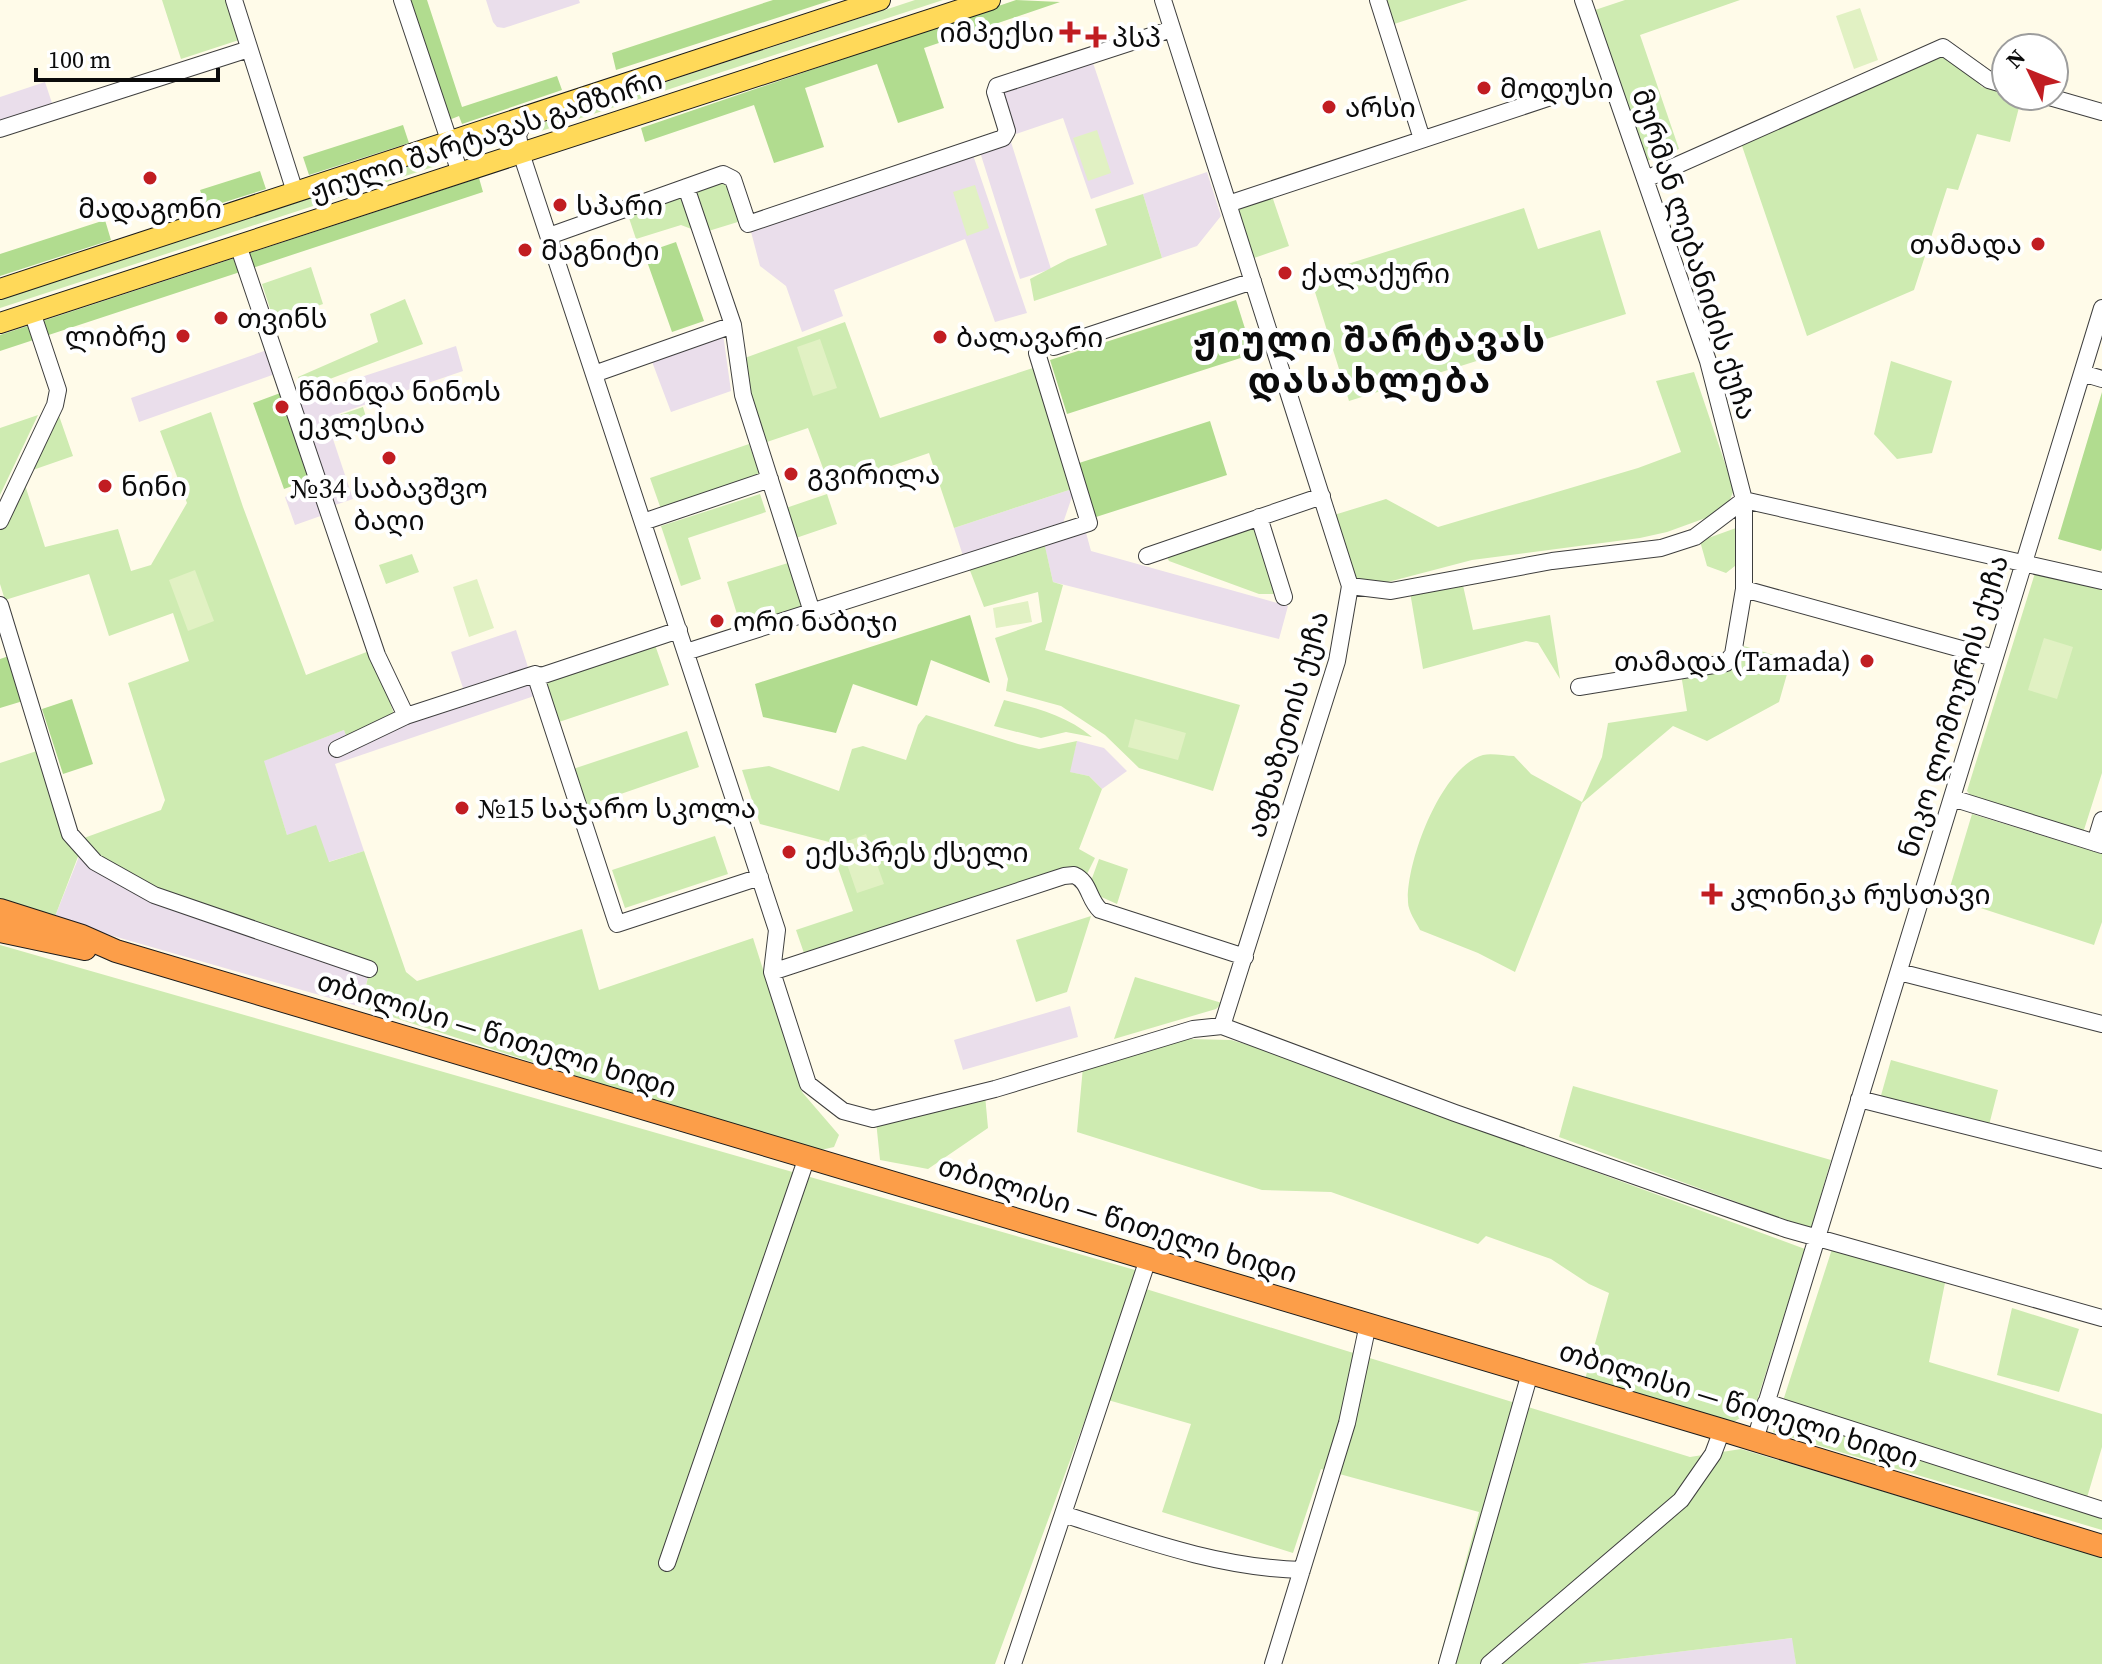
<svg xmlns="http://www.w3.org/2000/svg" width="2102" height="1664" font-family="'Source Serif 4','Noto Sans Georgian',serif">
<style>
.industrial{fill:#eadeeb}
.green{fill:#ceebb1}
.forest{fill:#b1dc8f}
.pitch{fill:#e1f1c3}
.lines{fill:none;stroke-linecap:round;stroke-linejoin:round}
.minor-casing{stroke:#3e3e3e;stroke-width:18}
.major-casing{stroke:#1c1c1c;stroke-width:22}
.highway-casing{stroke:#1c1c1c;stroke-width:24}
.minor{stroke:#fff;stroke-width:16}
.major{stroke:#ffd959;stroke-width:20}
.highway{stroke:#fc9e49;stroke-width:22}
.poi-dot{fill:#c11d22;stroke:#fff;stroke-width:3}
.labels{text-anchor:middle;stroke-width:8;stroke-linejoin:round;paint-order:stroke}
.poi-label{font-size:28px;fill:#0b0b0b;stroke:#fff;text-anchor:start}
.street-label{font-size:28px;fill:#0b0b0b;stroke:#fff}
.district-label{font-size:36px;font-weight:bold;letter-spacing:2px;fill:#0b0b0b;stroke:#fff}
</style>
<rect width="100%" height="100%" fill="#fffbe9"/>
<!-- industrial -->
<path class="industrial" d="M486 0H579L580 3 504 28 497 27 493 22Z
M1092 60 1134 184 1091 199 1063 118 1016 134 1001 91Z
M45 82 53 106 0 123V97Z
M1011 142 1051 269 1020 279 980 152Z
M973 155 1027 313 995 322 965 239 834 290 843 316 802 332 786 286 760 266 750 228Z
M1207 172 1221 216 1197 246 1162 258 1143 194Z
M723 334 731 391 671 412 651 359Z
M456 346 463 371 326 418 353 499 332 506 294 399Z
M267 350 275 374 139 422 131 398Z
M318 483 329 513 295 525 285 497Z
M1075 488 1062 526 964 559 954 528Z
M1085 529 1091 551 1288 606 1279 639 1053 582 1044 543Z
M516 630 537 695 335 764 364 851 328 862 287 835 263 761 344 730 348 740 467 700 451 652Z
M1077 741 1104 748 1127 771 1102 789 1089 776 1069 772Z
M80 854 369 972 361 1007 54 919Z
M1070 1006 1078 1037 963 1070 954 1040Z
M1793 1638 1796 1664H1578Z"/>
<!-- green -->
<path class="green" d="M162 0H229L242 39 181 59Z
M915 0H943L535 133 531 131 533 126Z
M1380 0H1468L1388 26Z
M1625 0H1740L1640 35 1679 149 1644 162 1592 11Z
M1943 53 1964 67 1982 87 2006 92V96H2022L2010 142 1977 134 1958 190 1947 188 1914 290 1807 336 1741 143Z
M433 158 438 160 436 166 0 308V300Z
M719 179 728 183 741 221 702 233 681 225 636 239 627 212Z
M1143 194 1162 258 1034 301 1030 279 1068 259 1107 245 1095 209Z
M1272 196 1289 246 1254 258 1237 208Z
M1524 208 1538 249 1600 230 1626 314 1349 401 1310 276Z
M311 267 323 304 274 321 262 284Z
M405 299 423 344 303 389 298 377 378 342 370 314Z
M845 322 880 418 1036 367 1075 488 954 528 929 453 830 487 808 428 764 443 746 393 742 359Z
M1891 361 1952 381 1932 453 1897 459 1874 434Z
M1694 372 1734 490 1725 511 1667 532 1640 538 1472 560 1388 582 1354 578 1334 515 1386 499 1438 527 1638 468 1681 452 1656 381Z
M363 407 369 427 334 438 328 419Z
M57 410 73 456 27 472Z
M211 412 243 507 306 675 372 650 397 723 348 741 344 730 264 761 287 835 316 825 329 862 364 851 406 972 417 981 582 929 599 990 753 938 802 1092 839 1135 834 1147 812 1152 361 1007 369 973 153 898 79 854 54 919 0 901V763L43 749 80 852 84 838 161 810 165 800 128 683 189 661 173 613 109 636 89 574 5 600 0 584V527L25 485 45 547 118 529 131 571 151 565 187 503 160 431Z
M38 415 0 495V428Z
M749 444 761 478 662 512 650 478Z
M760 494 766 512 688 538 701 579 681 586 661 526Z
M827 494 837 524 793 539 783 509Z
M1256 522 1279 594H1259L1169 561 1165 553Z
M1736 528 1735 566 1726 573 1707 566 1700 541Z
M1044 542 1053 582 1063 585 1045 650 1240 705 1213 791 1139 768 1105 735 1061 706 1006 691 1008 679 995 638 1042 622 1038 592 984 607 969 568Z
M412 554 419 572 386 584 379 565Z
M788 563 803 610 742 630 727 582Z
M2035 573 2102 590V773L2083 833 1976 802 1967 791Z
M1462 581 1473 630 1550 615 1560 679 1538 643 1526 641 1423 669 1410 592Z
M654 642 669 685 559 722 544 679Z
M1737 644 1791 660 1779 702 1707 741 1673 726 1582 803 1515 972 1478 953 1420 930C1416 922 1408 911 1408 902 1406 862 1441 767 1483 755 1492 753 1505 756 1514 756L1531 774 1582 802 1602 757 1608 723 1687 711 1681 674 1722 671Z
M1004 700C1036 708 1066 715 1092 737L1066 732 1041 738 994 726Z
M926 715 1018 744 1039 749 1077 741 1070 772 1089 776 1102 789 1079 849 1095 858 1086 876 805 956 796 930 853 911 829 842 760 824 742 770 769 766 839 791 852 749 863 746 906 760 918 725Z
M687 731 699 767 583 807 570 770Z
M1972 814 2102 854V922L2094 945 1947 897Z
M715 836 728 874 625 908 612 870Z
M1099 859 1128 869 1117 904 1097 895 1091 881Z
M1091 916 1067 992 1036 1002 1016 940Z
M0 945 1135 1270 1139 1273 995 1664H0Z
M1135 977 1222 1003 1216 1009 1114 1039Z
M1188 1039 1231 1040 1255 1047 1805 1249 1754 1410 1725 1427 1584 1383 1609 1293 1589 1284 1551 1259 1486 1236 1478 1244 1331 1192 1262 1190 1077 1132 1083 1067Z
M1891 1060 1998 1090 1988 1129 1880 1099Z
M1573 1086 1831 1160 1811 1229 1559 1137Z
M985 1095 988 1128 928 1169 880 1160 876 1121Z
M1832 1249 1946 1278 1929 1362 2102 1414V1447L2083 1511 2102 1517V1530L1773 1432Z
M1146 1289 1690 1457 1741 1449 2102 1557V1664H1796L1792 1638 1578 1664H1438L1479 1512 1321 1469 1293 1553 1162 1512 1191 1424 1108 1400Z
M2012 1308 2079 1329 2059 1392 1997 1375Z"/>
<!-- forest -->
<path class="forest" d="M410 0H427L462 107 557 76 562 90 462 124 459 116 449 120Z
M773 0H832L616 70 612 53Z
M1016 0 1060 2 924 48 944 108 898 123 877 64 805 88 824 147 774 163 754 105 645 142 641 128Z
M403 125 409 143 309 175 303 157Z
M260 171 266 189 206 208 200 190Z
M479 178 483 192 0 351V335Z
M105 220 111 240 0 276V254Z
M676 242 704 321 672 332 644 253Z
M1236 300 1253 354 1067 414 1050 360Z
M283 392 314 478 284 489 253 403Z
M2102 392V548L2101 551 2058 539Z
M1210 421 1227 475 1096 517 1079 463Z
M970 615 990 683 931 660 917 706 853 684 836 733 763 717 755 684Z
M9 656 23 701 0 708V659Z
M72 699 93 764 63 774 42 709Z"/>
<!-- pitch -->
<path class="pitch" d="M1860 8 1878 60 1854 69 1836 16Z
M1097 130 1111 173 1088 181 1073 138Z
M975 185 989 228 967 236 953 192Z
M820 339 837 388 813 396 797 347Z
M195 570 214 621 188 631 169 580Z
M477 579 494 628 469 637 453 587Z
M1028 601 1032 622 996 628 993 608Z
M2044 638 2073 647 2057 699 2028 690Z
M1135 719 1186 733 1178 760 1128 747Z
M866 834 884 884 857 893 840 844Z"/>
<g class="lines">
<!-- minor casing -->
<g class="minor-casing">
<path id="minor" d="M234 0 295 192
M402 0 460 173
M1163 0 1350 586 1337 661 1222 1026
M1378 0 1422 139
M2046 96 2102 112
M526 117 518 135 521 153 777 930 772 972 808 1084 843 1111 873 1119 995 1089 1193 1029 1222 1026 1455 1113 1786 1229 2102 1318
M0 129 249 49
M1646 179 1943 47 1989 80 2006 85
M686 187 733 325 743 395 812 612
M1228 204 1551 97
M549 236 723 174 733 179 748 224 1003 138 1007 131 995 92 997 86 1172 29
M238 245 377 655 406 716
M1054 347 1253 281
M2082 373 2102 379
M594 374 733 325
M1744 500 2102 581
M1259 517 1284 597
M0 521 55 405 58 390 32 312
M643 522 770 479
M1147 556 1322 496
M1350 586 1391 591 1552 561 1661 548 1695 537 1744 500
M1744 589 1994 658
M0 605 70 834 95 862 154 895 369 969
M686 652 1089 523 1037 353
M535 674 617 924 760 877
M1579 687 1726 663 1733 654 1744 589V500L1708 361 1583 0
M337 749 406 716 535 674 541 676 679 630
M1952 798 2102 845
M2095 843 2102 820
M772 972 1064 876 1074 875C1090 882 1088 899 1100 910L1245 957
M1899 972 2102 1024
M1859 1099 2102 1160
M1766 1402 2102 1510
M1755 1440 2102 308
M1063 1514 1148 1259
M667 1563 807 1157
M1013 1664 1063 1514C1141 1539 1219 1568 1302 1570
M1273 1664 1347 1423 1368 1324
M1447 1664 1530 1373
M1489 1664 1681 1500 1713 1454 1722 1430"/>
</g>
<!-- major casing -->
<g class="major-casing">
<path id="major" d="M0 289 880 0
M0 323 990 0"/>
</g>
<!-- highway casing -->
<g class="highway-casing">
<path id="highway" d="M0 910 82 936 116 951 1722 1430 2102 1546
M0 931 85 949"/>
</g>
<!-- minor -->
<use href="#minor" class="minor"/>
<!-- major -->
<use href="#major" class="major"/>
<!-- highway -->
<use href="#highway" class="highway"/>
</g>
<!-- markers -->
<g class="poi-dot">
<path d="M1066 20h8v8h8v8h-8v8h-8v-8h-8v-8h8z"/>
<path d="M1092 25h8v8h8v8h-8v8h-8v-8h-8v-8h8z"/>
<circle cx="1484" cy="88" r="8"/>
<circle cx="1329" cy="107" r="8"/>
<circle cx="150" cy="178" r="8"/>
<circle cx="560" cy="205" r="8"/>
<circle cx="2038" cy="244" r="8"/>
<circle cx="525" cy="250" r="8"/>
<circle cx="1285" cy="273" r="8"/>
<circle cx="221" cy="318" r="8"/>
<circle cx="183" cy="336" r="8"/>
<circle cx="940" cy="337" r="8"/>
<circle cx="282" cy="407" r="8"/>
<circle cx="389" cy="458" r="8"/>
<circle cx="791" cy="474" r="8"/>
<circle cx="105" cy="486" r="8"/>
<circle cx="717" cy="621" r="8"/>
<circle cx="1867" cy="661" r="8"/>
<circle cx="462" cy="808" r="8"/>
<circle cx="789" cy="852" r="8"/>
<path d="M1708 882h8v8h8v8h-8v8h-8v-8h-8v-8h8z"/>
</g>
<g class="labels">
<!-- poi labels -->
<g class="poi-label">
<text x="1054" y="42" text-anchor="end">იმპექსი</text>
<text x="1112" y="47">პსპ</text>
<text x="1500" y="98">მოდუსი</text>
<text x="1345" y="117">არსი</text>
<text x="576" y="215">სპარი</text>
<text x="150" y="218" text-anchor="middle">მადაგონი</text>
<text x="2022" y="254" text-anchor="end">თამადა</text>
<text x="541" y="260">მაგნიტი</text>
<text x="1301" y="283">ქალაქური</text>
<text x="237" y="328">თვინს</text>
<text x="167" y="346" text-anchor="end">ლიბრე</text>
<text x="956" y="347">ბალავარი</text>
<text x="298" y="401">წმინდა ნინოს<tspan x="298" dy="32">ეკლესია</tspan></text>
<text x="807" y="484">გვირილა</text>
<text x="121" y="496">ნინი</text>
<text x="389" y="498" text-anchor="middle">№34 საბავშვო<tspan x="389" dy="32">ბაღი</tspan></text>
<text x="733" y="631">ორი ნაბიჯი</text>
<text x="1851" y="671" text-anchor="end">თამადა (Tamada)</text>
<text x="478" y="818">№15 საჯარო სკოლა</text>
<text x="805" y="862">ექსპრეს ქსელი</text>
<text x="1730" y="904">კლინიკა რუსთავი</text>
</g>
<!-- street labels -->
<g class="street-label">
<text transform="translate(486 135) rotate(-18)" y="10">ჟიული შარტავას გამზირი</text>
<text transform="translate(1695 254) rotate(72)" y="10">მურმან ლებანიძის ქუჩა</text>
<text transform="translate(1953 706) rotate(-73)" y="10">ნიკო ლომოურის ქუჩა</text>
<text transform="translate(1287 724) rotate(-74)" y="10">აფხაზეთის ქუჩა</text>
<text transform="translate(497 1034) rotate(17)" y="10">თბილისი — წითელი ხიდი</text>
<text transform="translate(1118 1219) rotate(17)" y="10">თბილისი — წითელი ხიდი</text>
<text transform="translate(1739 1404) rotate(17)" y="10">თბილისი — წითელი ხიდი</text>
</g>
<!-- district labels -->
<g class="district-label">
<text x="1370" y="352">ჟიული შარტავას<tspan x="1370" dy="41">დასახლება</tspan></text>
</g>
</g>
<!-- north arrow -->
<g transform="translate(2030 72) rotate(313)"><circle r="38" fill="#ffffff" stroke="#9d9d9d" stroke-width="2"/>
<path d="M0-6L14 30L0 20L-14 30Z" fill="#c11d22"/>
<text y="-12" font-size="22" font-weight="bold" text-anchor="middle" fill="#0b0b0b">N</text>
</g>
<!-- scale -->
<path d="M36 68v12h182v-12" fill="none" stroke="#0b0b0b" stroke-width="4"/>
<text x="48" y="68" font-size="24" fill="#0b0b0b" stroke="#ffffff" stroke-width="6" paint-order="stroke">100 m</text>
</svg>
